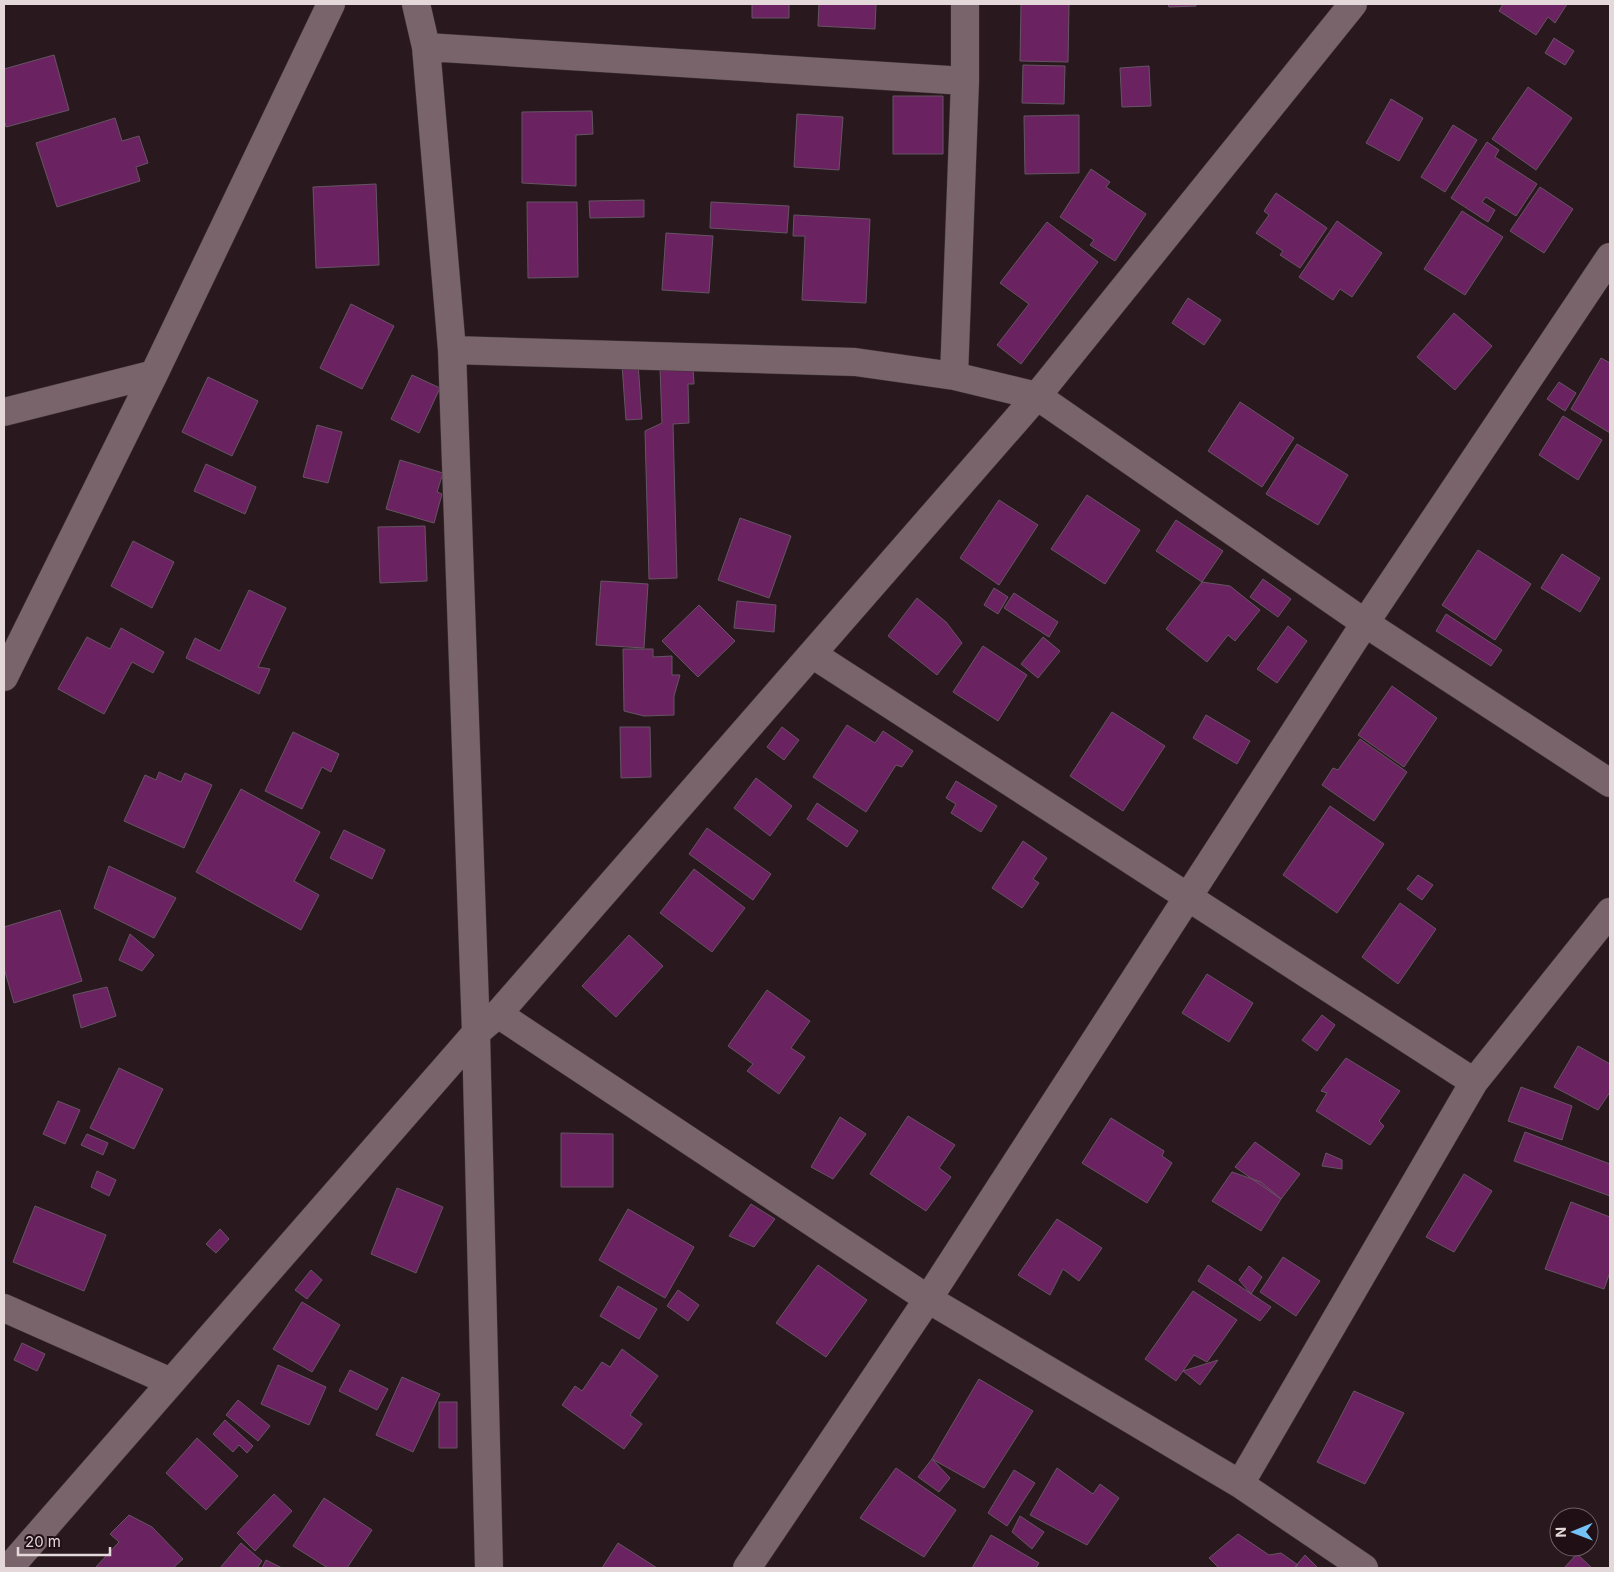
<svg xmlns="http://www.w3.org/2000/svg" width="1614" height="1572" font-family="Inter,sans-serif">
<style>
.building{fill:#6b2260;stroke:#655562}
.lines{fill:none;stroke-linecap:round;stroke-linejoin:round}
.minor-casing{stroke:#3f3337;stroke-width:29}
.minor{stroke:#78646a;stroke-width:28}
</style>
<rect width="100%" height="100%" fill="#29191f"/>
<!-- building -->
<path class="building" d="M752 4H789V18H752Z
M819 4H876L875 29 818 26Z
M1021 4H1069L1068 62 1020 61Z
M1168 4H1196V6L1169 7Z
M1503 4H1567L1555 23 1548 17 1536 35 1499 11Z
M1554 38 1574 51 1565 65 1545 53Z
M54 55 69 110 6 127 4 119V69Z
M1023 65 1065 66 1064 104 1022 103Z
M1149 66 1151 106 1122 107 1120 68Z
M1528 87 1572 118 1536 170 1492 139Z
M893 96H943V154H893Z
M1391 99 1423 118 1399 161 1366 143Z
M592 111 593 134 576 135V186L522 183V112Z
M797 114 843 117 839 170 794 167Z
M1079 115V173L1025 174 1024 116Z
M115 118 122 141 139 136 148 163 136 167 140 181 57 207 36 143Z
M1453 125 1477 140 1445 192 1421 177Z
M1487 142 1499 150 1495 157 1537 184 1516 216 1486 197 1482 202 1495 210 1488 222 1451 198Z
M1091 169 1110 182 1106 187 1146 214 1115 261 1090 245 1094 240 1060 217Z
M376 184 379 265 316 268 313 187Z
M1540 187 1573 209 1544 253 1510 231Z
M1276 193 1327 228 1300 268 1280 255 1283 251 1256 233 1269 215 1264 211Z
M644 200V217L590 218 589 201Z
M527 202H577L578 277 528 278Z
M711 202 789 206 787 233 710 228Z
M1462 211 1503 237 1465 295 1424 269Z
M794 215 870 219 866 303 802 300 805 236H793Z
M1337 221 1382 253 1352 297 1340 289 1333 300 1299 277Z
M1047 222 1098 262 1021 364 997 345 1029 304 1000 283Z
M666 233 713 236 709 293 662 290Z
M1188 298 1221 320 1204 345 1172 323Z
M351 304 394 326 362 389 320 368Z
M1454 313 1492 346 1455 390 1417 357Z
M1601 358 1610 363V433L1571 409Z
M638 363 642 419 626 420 622 365Z
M693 367 694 384H688L689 423 673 424 677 578 649 579 645 431 662 423 660 368Z
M412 375 440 388 419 433 391 419Z
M208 377 258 401 232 456 182 432Z
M1559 382 1576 393 1565 411 1547 399Z
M1240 402 1294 438 1262 487 1208 451Z
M1563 416 1602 440 1578 480 1539 455Z
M317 425 342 432 328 483 303 477Z
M1297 444 1348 475 1318 525 1266 494Z
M400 460 443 473 437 492 442 494 434 523 386 509Z
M206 464 256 487 245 514 194 491Z
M1087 495 1140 530 1105 584 1051 549Z
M999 500 1038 525 999 585 960 558Z
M740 518 791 536 769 598 718 580Z
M1176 520 1223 551 1202 582 1156 551Z
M425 526 427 581 380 583 378 527Z
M133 541 174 562 152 608 111 586Z
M1478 550 1531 584 1495 640 1442 605Z
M1562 554 1600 578 1580 612 1541 588Z
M1263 579 1291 599 1278 617 1250 597Z
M601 581 648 584 644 648 596 645Z
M1202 582 1230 586 1260 610 1235 641 1228 635 1207 662 1166 629Z
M994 588 1008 597 998 614 984 605Z
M249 590 286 608 258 667 270 669 259 694 186 658 195 638 220 651Z
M1014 593 1058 622 1049 637 1004 608Z
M917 598 946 622 962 643 937 675 888 636Z
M737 601 776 605 774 632 734 628Z
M699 605 735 641 698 677 662 641Z
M1446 614 1502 650 1491 666 1436 631Z
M1288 626 1307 641 1277 683 1257 669Z
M121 628 164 652 153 673 132 662 104 714 58 689 87 637 110 649Z
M1043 637 1060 651 1038 678 1021 664Z
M983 646 1027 675 998 721 953 692Z
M623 649H653V657L672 656V675H680L674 696V715L644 716 624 711Z
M1392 686 1437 718 1404 767 1358 735Z
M1112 712 1165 746 1123 811 1070 776Z
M1206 715 1250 741 1237 764 1193 738Z
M847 725 875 743 883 731 913 751 902 767 896 765 866 812 813 777Z
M620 727H650L651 777 621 778Z
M782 727 799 740 784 760 767 747Z
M293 732 339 754 331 772 322 767 302 809 265 791Z
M1360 739 1407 772 1374 821 1322 785 1333 768 1338 770Z
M159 772 181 782 185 773 212 785 184 848 124 821 145 775 156 780Z
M756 778 792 806 770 836 734 808Z
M956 781 997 806 981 832 951 813 956 804 946 798Z
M241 789 320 832 294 881 319 895 301 930 196 872Z
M817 803 858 831 847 847 807 819Z
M1330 806 1384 844 1337 913 1283 875Z
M707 828 771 874 753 900 689 854Z
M344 830 385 850 372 879 330 858Z
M1023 841 1047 858 1033 879 1039 883 1022 908 992 888Z
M109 866 176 898 154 938 94 908Z
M694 869 745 908 712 952 660 913Z
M1418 875 1433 885 1422 900 1407 889Z
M1400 903 1436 929 1398 984 1362 957Z
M60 910 82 981 14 1003 4 968V927Z
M130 934 154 955 142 971 119 960Z
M629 935 663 966 616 1017 582 986Z
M1207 974 1253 1003 1229 1042 1182 1013Z
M107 987 116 1016 81 1028 73 995Z
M767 990 810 1021 791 1048 805 1057 779 1094 747 1071 753 1064 728 1046Z
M1322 1015 1335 1025 1317 1051 1302 1040Z
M1578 1046 1610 1064V1092L1598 1110 1554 1087Z
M1346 1058 1400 1091 1379 1121 1384 1126 1370 1145 1316 1111 1327 1093 1321 1091Z
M119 1068 163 1089 134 1149 90 1128Z
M1521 1087 1572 1106 1562 1140 1508 1121Z
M58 1101 80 1110 65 1144 43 1134Z
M908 1116 955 1145 939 1168 951 1177 926 1211 870 1174Z
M840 1117 866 1134 833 1179 811 1167Z
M1111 1118 1164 1151 1162 1156 1172 1163 1147 1203 1082 1163Z
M1525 1132 1610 1164V1196L1514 1161Z
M561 1133 613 1134V1187H561Z
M87 1134 108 1143 103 1155 81 1145Z
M1255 1142 1300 1174 1281 1199 1235 1167Z
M1326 1153 1342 1160V1169L1322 1166Z
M97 1171 116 1180 109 1196 91 1187Z
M1232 1172 1261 1182 1281 1199 1261 1231 1212 1201Z
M1464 1174 1492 1191 1454 1252 1426 1237Z
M397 1188 443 1207 416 1273 371 1254Z
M1571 1202 1610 1217V1272L1604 1289 1545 1269Z
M751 1204 775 1219 754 1247 729 1236Z
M35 1206 106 1235 84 1291 13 1262Z
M628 1209 694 1247 665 1298 599 1260Z
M1057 1219 1102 1248 1079 1281 1063 1269 1050 1295 1018 1275Z
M220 1229 229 1239 216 1253 206 1244Z
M1283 1257 1320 1281 1296 1316 1260 1292Z
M818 1265 867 1300 826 1357 776 1323Z
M1208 1265 1271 1307 1260 1321 1198 1281Z
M1249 1266 1262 1277 1251 1294 1239 1280Z
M311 1270 322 1280 307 1299 295 1290Z
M618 1286 657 1309 639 1339 600 1316Z
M678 1290 699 1305 688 1321 667 1306Z
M1193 1291 1237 1320 1207 1362 1194 1355 1176 1381 1145 1359Z
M302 1302 340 1325 312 1372 273 1349Z
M22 1343 45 1354 37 1371 14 1360Z
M622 1349 658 1376 630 1415 642 1424 624 1449 562 1405 575 1386 582 1391 602 1362 610 1367Z
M1218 1360 1200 1385 1183 1371Z
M278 1365 326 1387 309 1425 261 1404Z
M350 1370 388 1389 377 1410 339 1391Z
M402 1377 440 1394 413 1452 376 1435Z
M979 1379 1033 1411 984 1488 932 1459Z
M1354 1391 1404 1413 1365 1484 1317 1462Z
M238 1400 270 1426 258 1441 226 1415Z
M439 1402H457V1448H439Z
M225 1420 253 1446 247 1453 239 1445 233 1452 213 1434Z
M197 1438 238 1476 206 1510 166 1473Z
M932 1459 950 1478 939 1492 918 1477Z
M896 1468 956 1510 924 1557 860 1518Z
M1057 1468 1093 1494 1100 1484 1119 1498 1087 1545 1030 1515Z
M1014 1470 1035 1483 1007 1526 988 1513Z
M274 1494 292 1511 255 1551 237 1533Z
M324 1498 372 1530 347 1568H328L293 1546Z
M129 1515 152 1527 183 1559 173 1568H95L119 1542 110 1534Z
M1020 1516 1044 1532 1032 1549 1012 1532Z
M1238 1534 1269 1555 1281 1553 1298 1565 1295 1568H1219L1209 1558Z
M991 1535 1039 1563 1036 1568H972Z
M241 1543 262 1561 257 1568H220Z
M618 1543 657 1568H602Z
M1577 1554 1592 1568H1564Z
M1305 1555 1318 1568H1294Z
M266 1560 282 1568H262Z"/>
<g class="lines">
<!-- minor casing -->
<g class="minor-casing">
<path id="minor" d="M416 4 426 47 452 350 476 1033 489 1568
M426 47 965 81
M452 350 855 362 954 376 1037 396 1365 623 1610 783
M954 376 965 81V4
M4 412 154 374
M812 654 1474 1082
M4 677 154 374 331 4
M498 1014 928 1299 1240 1484 1364 1568
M4 1308 171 1382
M1240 1484 1474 1082 1610 912
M9 1568 476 1033 498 1014 1037 396 1353 4
M747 1568 928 1299 1365 623 1610 257"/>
</g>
<!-- minor -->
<use href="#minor" class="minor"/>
</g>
<!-- border -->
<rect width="1614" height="1572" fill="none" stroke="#e4d8db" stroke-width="10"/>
<!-- north arrow -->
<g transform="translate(1574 1532) rotate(269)"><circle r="24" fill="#201015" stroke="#6e6064"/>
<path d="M0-4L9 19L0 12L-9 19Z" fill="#73c1f5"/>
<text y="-8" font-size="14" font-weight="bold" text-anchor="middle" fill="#e4d8db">N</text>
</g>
<!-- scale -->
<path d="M18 1547v8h92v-8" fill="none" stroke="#e4d8db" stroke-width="2.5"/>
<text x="25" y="1547" font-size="15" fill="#e4d8db" stroke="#201015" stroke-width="4" paint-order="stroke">20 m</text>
</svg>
